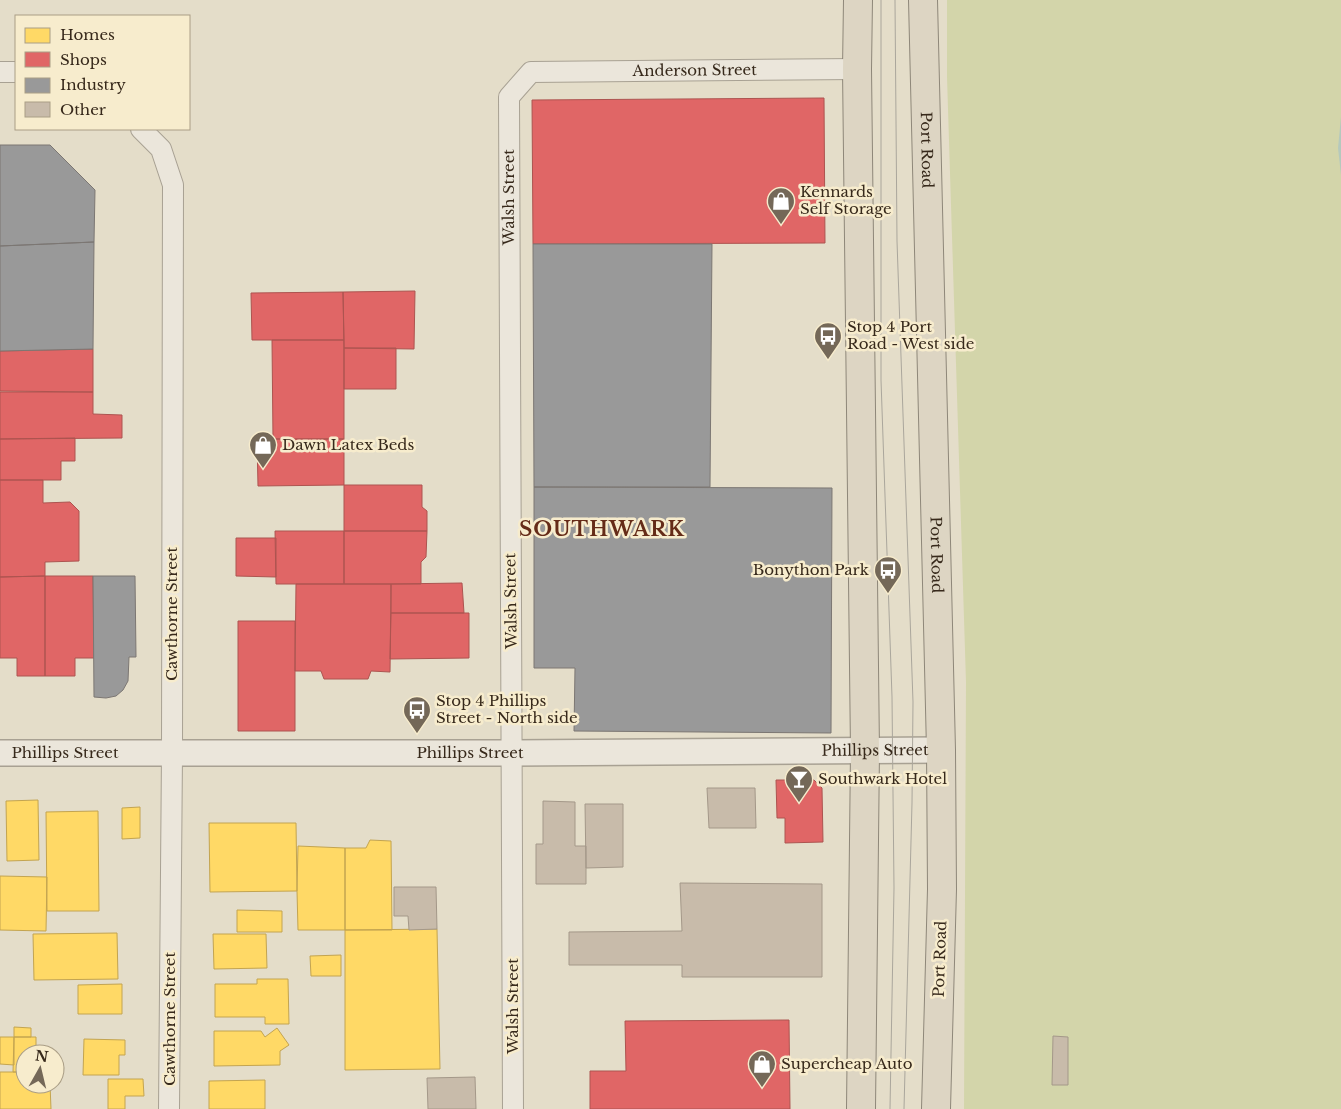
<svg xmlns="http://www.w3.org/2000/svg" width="1341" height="1109" font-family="'Libre Baskerville',serif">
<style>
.green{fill:#d3d5aa}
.water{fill:#b5c9bd}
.homes{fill:#ffd966;stroke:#c3a450}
.shops{fill:#e06666;stroke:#ad5450}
.industry{fill:#999;stroke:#7c7773}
.building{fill:#c8bbaa;stroke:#a49889}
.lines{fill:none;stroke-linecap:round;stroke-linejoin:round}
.minor-casing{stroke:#a8a193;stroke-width:22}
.tertiary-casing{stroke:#a8a193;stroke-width:28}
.trunk-casing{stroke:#8e8779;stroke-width:30}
.minor{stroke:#ebe6db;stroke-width:20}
.tertiary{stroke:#ebe6db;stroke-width:25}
.trunk{stroke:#ddd5c3;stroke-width:28}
.tram{stroke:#aaa69c;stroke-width:1}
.labels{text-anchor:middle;stroke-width:5;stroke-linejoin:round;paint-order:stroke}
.street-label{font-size:15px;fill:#37291b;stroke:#f7eccd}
.poi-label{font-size:15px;fill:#37291b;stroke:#f7eccd;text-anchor:start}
.district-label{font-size:20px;font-weight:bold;letter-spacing:1px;fill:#652b18;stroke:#f7eccd}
</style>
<rect width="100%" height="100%" fill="#e4ddc9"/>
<!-- green -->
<path class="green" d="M947 0H1341V1109H964L966 682 947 77Z"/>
<!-- water -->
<path class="water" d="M1341 117V175L1338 148Z"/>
<!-- homes -->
<path class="homes" d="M38 800 39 860 7 861 6 801Z
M140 807V838L122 839V808Z
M98 811 99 911H47L46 812Z
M209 823H296L297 891 210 892Z
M370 840 391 841 392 930H345V848H366Z
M298 846 345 848V930H298L297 891Z
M0 876 47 877 46 931 0 930Z
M237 910 282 911V932H237Z
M437 929 440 1069 345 1070V930Z
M117 933 118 979 34 980 33 934Z
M213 934H266L267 968 214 969Z
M341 955V976H311L310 956Z
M257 979H288L289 1024H265V1017H215V984H257Z
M122 984V1014H78V985Z
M14 1027 31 1028V1037H14Z
M277 1028 289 1045 280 1051V1065L214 1066V1031H261L265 1037Z
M0 1037H14V1065L0 1064Z
M14 1037H36V1048L49 1047 50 1054H25V1072H13Z
M84 1039 125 1040V1055H119V1075H83Z
M0 1072H25V1084H50L51 1109H0Z
M108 1079H143L144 1096H125V1109H108Z
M265 1080V1109H209V1081Z"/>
<!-- shops -->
<path class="shops" d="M824 98 825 243 533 244 532 100Z
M415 291 414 349 344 348 343 292Z
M343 292 344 340H252L251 293Z
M272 340H344V439H273Z
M344 348H396V389H344Z
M93 349V392L0 391V351Z
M0 392H93V414L122 415V438L0 439Z
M75 438V461H61V480H0V439Z
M273 439H344V485L258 486 257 440Z
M0 480H43V503L70 502 79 511V561L45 562V576L0 577Z
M344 485H422V507L427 511V531H344Z
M275 531H344V584H276Z
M344 531H427L426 557 421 562V584H344Z
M236 538H276V577L236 576Z
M45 576H93L94 658H75V676H45Z
M45 576V676H17V658H0V577Z
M462 583 464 613H391V584Z
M296 584H391L390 672 371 671 368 679H324L321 671H295Z
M391 613H469V658L390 659Z
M238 621H295V731H238Z
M776 780H814L822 788 823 842 785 843V818H777Z
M789 1020 790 1109H590V1071H626L625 1021Z"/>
<!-- industry -->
<path class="industry" d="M0 145H50L95 190 94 242 0 246Z
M94 242 93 349 0 351V246Z
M533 244H712L710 487H534Z
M534 487 832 488 831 733 574 731 575 668H534Z
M93 576H135L136 657H129L128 681 123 690 116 696 106 698 94 697Z"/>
<!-- building -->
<path class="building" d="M707 788H755L756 828H709Z
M543 801 575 802V846H586V884H536V844H543Z
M585 804H623V867L586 868Z
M680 883 822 884V977H682V965H569V932L682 931Z
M394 887H436L437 929 409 930 408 916H394Z
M1053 1036 1068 1037V1085H1052Z
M475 1077 476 1109H428L427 1078Z"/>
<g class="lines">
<!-- minor casing -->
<g class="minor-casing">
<g id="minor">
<path d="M0 72H16"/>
<path d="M141 129 161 149 173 185 172 753 169 1109"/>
<path id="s1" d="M513 1109C513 772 508 435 509 97L531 72 857 69"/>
</g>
</g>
<!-- tertiary casing -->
<g class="tertiary-casing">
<g id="tertiary">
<path id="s2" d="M0 753H513L941 750"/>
</g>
</g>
<!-- trunk casing -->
<g class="trunk-casing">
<g id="trunk">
<path d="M858 0 857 69 865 751 861 1109"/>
<path id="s3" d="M923 0 941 750 942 889 936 1109"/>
</g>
</g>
<!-- minor -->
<use href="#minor" class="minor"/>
<!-- tertiary -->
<use href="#tertiary" class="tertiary"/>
<!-- trunk -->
<use href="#trunk" class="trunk"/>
<!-- tram -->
<path class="tram" d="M881 0V380L892 697 894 888 890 1109
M895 0 897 241 913 702 912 803 904 1109"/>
</g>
<!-- icons -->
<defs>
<g id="shop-pin" transform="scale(1.4375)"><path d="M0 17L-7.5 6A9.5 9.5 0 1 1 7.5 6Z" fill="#746858" stroke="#f7eccd"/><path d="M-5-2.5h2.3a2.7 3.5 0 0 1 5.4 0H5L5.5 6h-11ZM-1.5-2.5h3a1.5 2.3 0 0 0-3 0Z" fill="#fff"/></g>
<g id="bus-pin" transform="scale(1.4375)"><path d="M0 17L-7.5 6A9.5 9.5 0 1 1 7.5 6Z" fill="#746858" stroke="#f7eccd"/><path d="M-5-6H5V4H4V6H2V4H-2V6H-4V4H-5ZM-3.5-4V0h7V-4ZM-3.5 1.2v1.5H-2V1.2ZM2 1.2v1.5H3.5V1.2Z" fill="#fff"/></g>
<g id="bar-pin" transform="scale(1.4375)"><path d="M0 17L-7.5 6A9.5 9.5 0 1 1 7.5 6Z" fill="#746858" stroke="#f7eccd"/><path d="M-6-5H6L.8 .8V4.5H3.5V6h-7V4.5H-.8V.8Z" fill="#fff"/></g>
</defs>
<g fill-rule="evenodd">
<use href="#shop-pin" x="781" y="201"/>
<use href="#bus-pin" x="828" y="336"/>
<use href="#shop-pin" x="263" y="445"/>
<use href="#bus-pin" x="888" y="570"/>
<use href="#bus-pin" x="417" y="710"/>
<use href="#bar-pin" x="799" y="779"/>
<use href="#shop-pin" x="762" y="1064"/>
</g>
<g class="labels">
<!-- street labels -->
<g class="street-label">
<text dy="5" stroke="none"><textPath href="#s1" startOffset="1209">Anderson Street</textPath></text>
<text dy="5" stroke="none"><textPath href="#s3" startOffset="150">Port Road</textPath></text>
<text dy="5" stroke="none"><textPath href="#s1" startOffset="912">Walsh Street</textPath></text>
<text dy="5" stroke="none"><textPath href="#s3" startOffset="555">Port Road</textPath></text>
<text transform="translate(511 601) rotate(-91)" y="5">Walsh Street</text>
<text transform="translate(172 614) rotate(-90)" y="5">Cawthorne Street</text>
<text dy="5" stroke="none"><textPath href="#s2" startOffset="875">Phillips Street</textPath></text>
<text dy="5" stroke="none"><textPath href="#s2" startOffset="65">Phillips Street</textPath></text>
<text dy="5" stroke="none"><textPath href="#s2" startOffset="470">Phillips Street</textPath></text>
<text transform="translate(940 959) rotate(-88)" y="5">Port Road</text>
<text transform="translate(513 1006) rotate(-90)" y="5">Walsh Street</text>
<text transform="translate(170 1019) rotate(-90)" y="5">Cawthorne Street</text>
</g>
<!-- poi labels -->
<g class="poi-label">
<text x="800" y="197">Kennards<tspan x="800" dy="17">Self Storage</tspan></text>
<text x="847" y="332">Stop 4 Port<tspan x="847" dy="17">Road - West side</tspan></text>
<text x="282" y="450">Dawn Latex Beds</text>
<text x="869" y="575" text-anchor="end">Bonython Park</text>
<text x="436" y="706">Stop 4 Phillips<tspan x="436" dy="17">Street - North side</tspan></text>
<text x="818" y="784">Southwark Hotel</text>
<text x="781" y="1069">Supercheap Auto</text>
</g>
<!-- district labels -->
<g class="district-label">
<text x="602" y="536">SOUTHWARK</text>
</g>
</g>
<!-- legend -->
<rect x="15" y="15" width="175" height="115" fill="#f7eccd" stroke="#aa9e86"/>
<rect x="25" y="28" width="25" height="15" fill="#ffd966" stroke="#aa9e86"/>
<text x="60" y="40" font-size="15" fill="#37291b">Homes</text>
<rect x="25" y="52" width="25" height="15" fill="#e06666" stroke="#aa9e86"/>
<text x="60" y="65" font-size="15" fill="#37291b">Shops</text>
<rect x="25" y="78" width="25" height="15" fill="#999999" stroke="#aa9e86"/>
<text x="60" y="90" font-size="15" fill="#37291b">Industry</text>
<rect x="25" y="102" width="25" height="15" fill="#c8bbaa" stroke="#aa9e86"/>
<text x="60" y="115" font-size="15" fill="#37291b">Other</text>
<!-- north arrow -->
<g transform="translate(40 1069) rotate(8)"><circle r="24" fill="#f7eccd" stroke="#aa9e86"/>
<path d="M0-4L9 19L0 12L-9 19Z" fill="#746858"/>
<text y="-8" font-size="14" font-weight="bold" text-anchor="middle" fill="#37291b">N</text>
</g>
</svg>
